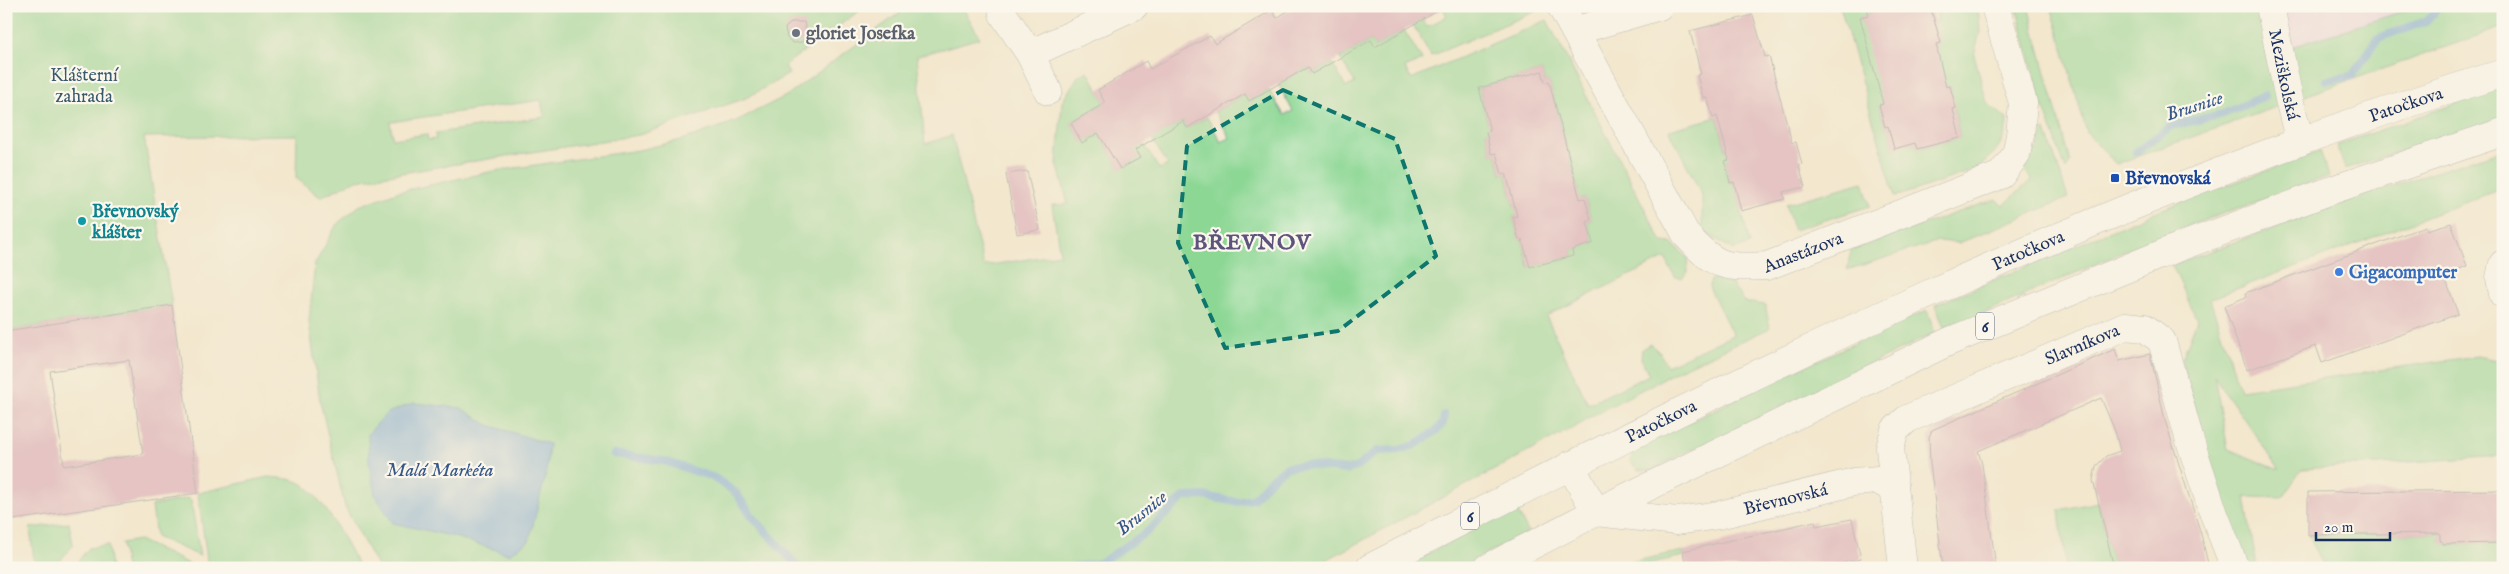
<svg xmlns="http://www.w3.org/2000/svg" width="2509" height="574" font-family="'IM FELL English',serif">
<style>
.built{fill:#ebd1ec}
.green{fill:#8cd794;stroke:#548379;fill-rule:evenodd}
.water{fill:#69a1d7;stroke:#42689a}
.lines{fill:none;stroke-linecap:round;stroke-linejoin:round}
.stream{stroke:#69a1d7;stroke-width:8}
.building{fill:#d49ab5;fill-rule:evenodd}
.minor-casing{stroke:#878b96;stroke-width:29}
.major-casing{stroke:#878b96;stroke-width:29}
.minor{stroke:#fff;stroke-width:28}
.major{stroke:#fff;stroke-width:28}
.marked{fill:none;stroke:#0f766e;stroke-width:4;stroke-dasharray:10 6;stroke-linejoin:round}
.worship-dot{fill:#6b7280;stroke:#fbf7ec;stroke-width:2}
.transit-dot{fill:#1a4fb4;stroke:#fbf7ec;stroke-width:2}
.culture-dot{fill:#0f9aa8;stroke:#fbf7ec;stroke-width:2}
.shop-dot{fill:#3f7fe0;stroke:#fbf7ec;stroke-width:2}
.labels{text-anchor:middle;stroke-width:4.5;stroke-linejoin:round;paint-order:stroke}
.shield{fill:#fbf7ec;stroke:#5e6b89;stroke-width:1}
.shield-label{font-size:16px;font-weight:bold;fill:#1b2f5e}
.worship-label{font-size:18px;font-weight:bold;fill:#5b616d;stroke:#fbf7ec;text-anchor:start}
.street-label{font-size:18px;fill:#1b2f5e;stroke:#fbf7ec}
.park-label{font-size:18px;fill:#37596c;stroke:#fbf7ec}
.transit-label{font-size:18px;font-weight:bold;fill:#164399;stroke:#fbf7ec;text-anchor:start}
.culture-label{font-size:18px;font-weight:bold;fill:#0d838f;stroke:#fbf7ec;text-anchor:start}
.shop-label{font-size:18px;font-weight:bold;fill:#366cbe;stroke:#fbf7ec;text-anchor:start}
.water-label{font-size:19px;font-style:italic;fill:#365788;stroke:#fbf7ec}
.district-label{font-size:22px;font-weight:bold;letter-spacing:1px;fill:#5c547c;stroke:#fbf7ec}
</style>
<rect width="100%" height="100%" fill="#fbf7ec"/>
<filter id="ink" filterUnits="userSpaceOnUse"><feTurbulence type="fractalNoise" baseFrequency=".02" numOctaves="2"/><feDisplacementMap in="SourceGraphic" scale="10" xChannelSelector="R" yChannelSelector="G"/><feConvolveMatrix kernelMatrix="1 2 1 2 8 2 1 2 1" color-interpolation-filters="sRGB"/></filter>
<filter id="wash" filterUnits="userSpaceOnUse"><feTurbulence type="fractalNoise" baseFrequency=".0096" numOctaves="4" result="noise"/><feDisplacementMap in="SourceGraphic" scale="20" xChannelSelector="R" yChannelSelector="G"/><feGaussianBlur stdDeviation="1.12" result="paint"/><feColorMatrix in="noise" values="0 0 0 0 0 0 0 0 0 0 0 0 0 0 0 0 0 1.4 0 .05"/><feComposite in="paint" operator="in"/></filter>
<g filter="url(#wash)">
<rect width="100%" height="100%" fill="#f3e7ce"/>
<!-- built -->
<path class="built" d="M2278 6H2419L2286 49Z"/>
<!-- green -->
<path class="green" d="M6 6H866L785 65 789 74 746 98 639 135 357 180 320 197 296 178 297 135 144 137 172 305 6 331ZM541 100 544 117 436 133V139L428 140 427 134 393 139 390 122Z
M909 6H962L980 38 917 56 925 144 952 135 984 266 1060 254 1052 205 1068 204 1057 163 1062 102 1078 76 1088 71 1105 103 1071 123 1082 142 1098 133 1120 169 1139 158 1128 138 1144 144 1159 169 1168 165 1152 139 1183 121 1187 128 1207 117 1221 142 1230 138 1215 112 1245 94 1250 101 1269 90 1284 115 1293 111 1278 84 1308 67 1312 74 1332 63 1346 87 1355 83 1340 58 1371 40 1375 47 1404 30 1422 60 1405 68 1411 79 1547 20 1662 242 1671 243 1687 257 1688 272 1682 278 1675 277 1665 258 1546 316 1588 404 1649 375 1641 358 1642 349 1650 344 1658 350 1667 366 1733 335 1709 287 1711 280 1717 277 1731 283 1745 302 1765 305 1770 328 1681 369 1584 420V422L1311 568H378L345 507 320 401 309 321 315 264 337 224 359 206 397 192 494 171 639 150 682 140 734 122 786 96ZM1542 71 1545 82 1549 81 1578 189 1576 200 1585 198 1591 220 1587 222 1593 243 1572 250 1573 256 1529 267 1522 239H1519L1513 217 1521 215 1514 206 1506 173 1501 174 1496 153 1491 154 1486 132 1494 129 1487 121 1479 88ZM414 403 461 408 488 425 549 444C547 487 530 517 509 554L455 537 387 413Z
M1442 6H1540L1541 9 1431 56 1413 25 1415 7 1427 27 1447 16Z
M1840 6H1866L1869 15 1860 17 1887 103 1879 105 1885 127 1888 126 1894 148 1915 143 1917 149 1960 138 1950 86 1942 88 1936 44 1939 43 1933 22 1938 20 1934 6H1978L1980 32 1974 55 1987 103 2007 119C2007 141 1993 156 1977 169L1895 197Z
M2016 6H2028L2070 162 2066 170 2038 91Z
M2051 6H2260L2282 105 2116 164 2087 133Z
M2419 6H2503V27L2299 98 2286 49Z
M2503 87V118L2345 169 2337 145Z
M1717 117 1726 150 1733 159 1725 161 1730 183 1734 182 1750 244 1734 250 1702 231V195L1669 130Z
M2046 130 2068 198 1959 243 1938 241 1847 270 1851 250 1996 199 2003 206 2032 179 2024 170 2037 150 2043 131Z
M2503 150V191H2495L2210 299 2240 390 2477 356 2503 361V456L2302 469 2282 498 2245 497 2257 568H2235L2182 359 2197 320 2172 265 2361 196ZM2214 376 2279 469V470L2228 449Z
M2320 151 2329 176 2160 236 1945 330 1935 305 2160 210Z
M1863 182 1870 206 1793 230 1786 204Z
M1927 310 1935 333 1650 470H1638L1630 462 1633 450 1766 384Z
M268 477C278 478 293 478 302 484 326 500 345 543 360 568H208L198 493Z
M187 498 191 500 200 556 156 537 152 506Z
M2098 502 2114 568H2066L2059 510Z
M1516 508 1528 532 1460 568H1400Z
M69 523 73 545 54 568H35L30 528Z
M2441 533 2440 540 2443 544 2503 543V568H2325L2308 535Z
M139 540 189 564 170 568H126L122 543Z
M108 545 111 568H72L89 548Z
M1683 551 1684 556 1628 568H1602Z"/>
<!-- water -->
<path class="water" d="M414 403 461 408 488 425 549 444 546 473 529 541 509 554 455 537 393 523 375 495 369 463 368 434 387 413Z"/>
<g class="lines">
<!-- stream -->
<path class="stream" d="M2326 80 2352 76 2378 38 2426 21 2441 6
M2136 152 2171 126 2223 114 2265 96
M614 454 664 461 715 478 736 493 752 516 799 568
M1066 568 1100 563 1147 532 1184 497 1204 496 1236 502 1253 499 1272 478 1287 467 1307 465 1347 470 1357 467 1377 451 1399 450 1415 445 1436 431 1443 423 1444 415"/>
</g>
<g id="blocks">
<!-- building -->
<path class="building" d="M1295 6H1446L1375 47 1371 40 1312 74 1308 67 1249 101 1245 94 1187 128 1183 121 1135 150 1140 158 1120 169 1098 133 1082 143 1071 123 1105 103 1098 90 1146 61 1150 69 1210 36 1215 44 1272 10 1277 18Z
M1866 6H1930L1941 43 1936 44 1946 87 1950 86 1956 108 1953 109 1960 138 1917 149 1915 143 1894 149 1888 126 1885 127 1879 105 1883 104 1860 17 1869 15Z
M1753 15 1765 57 1769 56 1792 143 1796 142 1802 164 1799 165 1805 187 1783 192 1785 199 1741 211 1734 182 1730 183 1725 161 1729 160 1717 116 1713 118 1707 97 1703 98 1697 75 1701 74 1690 31Z
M792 22H804L807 36 802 42 793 43 787 38 785 28Z
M1542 71 1545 82 1549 81 1580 199 1585 198 1591 220 1587 222 1593 243 1572 250 1573 256 1530 267 1522 239 1519 240 1513 217 1517 216 1506 173 1502 174 1496 153 1491 154 1486 132 1490 131 1479 88Z
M1027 171 1040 230 1017 234 1006 174Z
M2451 223 2467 266 2444 275 2458 314 2322 363 2316 346 2247 370 2224 306 2246 297 2245 293 2402 235 2426 226 2427 230Z
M172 305 198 493 6 521V459H9L6 438V331ZM129 360 143 454 64 466 50 371Z
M2115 349 2119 361 2150 354 2165 420 2201 534 2209 568H2114L2093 480 2096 466 2106 456 2120 451 2115 431 2101 398 1978 451 1982 464 1996 568H1943L1930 463 1929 437 1932 430Z
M2503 490V543L2442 544V541H2440V533L2308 535V492Z
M1852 519 1861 559 1821 568H1686L1683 551 1815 521 1816 526Z"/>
</g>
</g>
<g filter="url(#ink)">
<use href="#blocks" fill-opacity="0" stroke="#878b96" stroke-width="1"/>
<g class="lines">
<!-- minor casing -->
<g class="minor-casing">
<g id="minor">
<path id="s1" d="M1561 6 1687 236C1716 267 1724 268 1767 266L2001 175 2016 155 2020 135 2023 103 1995 6"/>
<path id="s2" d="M2270 6 2289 99 2300 142"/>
<path d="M1003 14 1030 54 1048 91"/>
<path d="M1575 31 1659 6"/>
<path d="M1030 54 1134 6"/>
<path d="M2503 264 2500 278 2503 294"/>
<path id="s3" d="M1570 465 1596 512 1677 521 1719 515 1854 482 1878 480 1894 489"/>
<path id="s4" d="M1903 568 1890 448 1895 430 1907 419 2125 326 2145 328 2162 341 2190 441 2214 514 2235 568"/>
</g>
</g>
<!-- major casing -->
<g class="major-casing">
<g id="major">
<path id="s5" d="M1370 568C1736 380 2108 194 2503 73"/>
<path d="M1488 568 1596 512 1948 342 2174 249 2332 190 2503 132"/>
</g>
</g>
<!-- minor -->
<use href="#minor" class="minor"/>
<!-- major -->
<use href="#major" class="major"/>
</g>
</g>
<!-- marked area -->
<path d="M0 0H2509V574H0ZM1283 90 1395 139 1436 256 1338 331 1225 348 1178 243 1187 146Z" fill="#f3e7ce" fill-opacity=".55" fill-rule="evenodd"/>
<path class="marked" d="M1283 90 1395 139 1436 256 1338 331 1225 348 1178 243 1187 146Z"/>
<!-- markers -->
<circle class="worship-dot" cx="796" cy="33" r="5"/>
<rect class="transit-dot" x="2110" y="173" width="10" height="10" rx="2.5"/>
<circle class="culture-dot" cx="82" cy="221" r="5"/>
<circle class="shop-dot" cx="2339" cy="272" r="5"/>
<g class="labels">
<!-- shield labels -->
<g class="shield">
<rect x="1976" y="312.5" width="18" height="27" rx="4"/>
<rect x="1461" y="502.5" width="18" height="27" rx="4"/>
</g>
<g class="shield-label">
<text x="1985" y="332">6</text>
<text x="1470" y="522">6</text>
</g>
<!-- worship labels -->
<g class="worship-label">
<text x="806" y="39">gloriet Josefka</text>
</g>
<!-- street labels -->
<g class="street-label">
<text dy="6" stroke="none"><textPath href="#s2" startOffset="70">Meziškolská</textPath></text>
<text dy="6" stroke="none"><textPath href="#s5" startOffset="1136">Patočkova</textPath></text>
<text dy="6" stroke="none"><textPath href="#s1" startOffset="391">Anastázova</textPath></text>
<text dy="6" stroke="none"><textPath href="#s5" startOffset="731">Patočkova</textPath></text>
<text dy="6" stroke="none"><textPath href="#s4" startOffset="346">Slavníkova</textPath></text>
<text dy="6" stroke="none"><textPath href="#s5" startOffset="326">Patočkova</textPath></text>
<text dy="6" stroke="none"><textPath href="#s3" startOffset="246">Břevnovská</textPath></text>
</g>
<!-- park labels -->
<g class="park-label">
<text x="84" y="81">Klášterní<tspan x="84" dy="21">zahrada</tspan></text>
</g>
<!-- transit labels -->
<g class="transit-label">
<text x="2125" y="184">Břevnovská</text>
</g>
<!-- culture labels -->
<g class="culture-label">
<text x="92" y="217">Břevnovský<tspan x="92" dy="21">klášter</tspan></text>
</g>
<!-- shop labels -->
<g class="shop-label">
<text x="2349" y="278">Gigacomputer</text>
</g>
<!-- water labels -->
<g class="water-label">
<text transform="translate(2194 105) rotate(-18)" y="7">Brusnice</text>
<text x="440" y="476">Malá Markéta</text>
<text transform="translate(1141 512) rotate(-39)" y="7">Brusnice</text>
</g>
<!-- district labels -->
<g class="district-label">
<text x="1252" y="249">BŘEVNOV</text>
</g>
</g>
<!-- margin -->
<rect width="2509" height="574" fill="none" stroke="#fbf7ec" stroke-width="25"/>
<!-- scale -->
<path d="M2316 532v8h74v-8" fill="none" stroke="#1b2f5e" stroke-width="2.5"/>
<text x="2324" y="532" font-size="15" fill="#1b2f5e" stroke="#fbf7ec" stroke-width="4" paint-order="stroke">20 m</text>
</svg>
